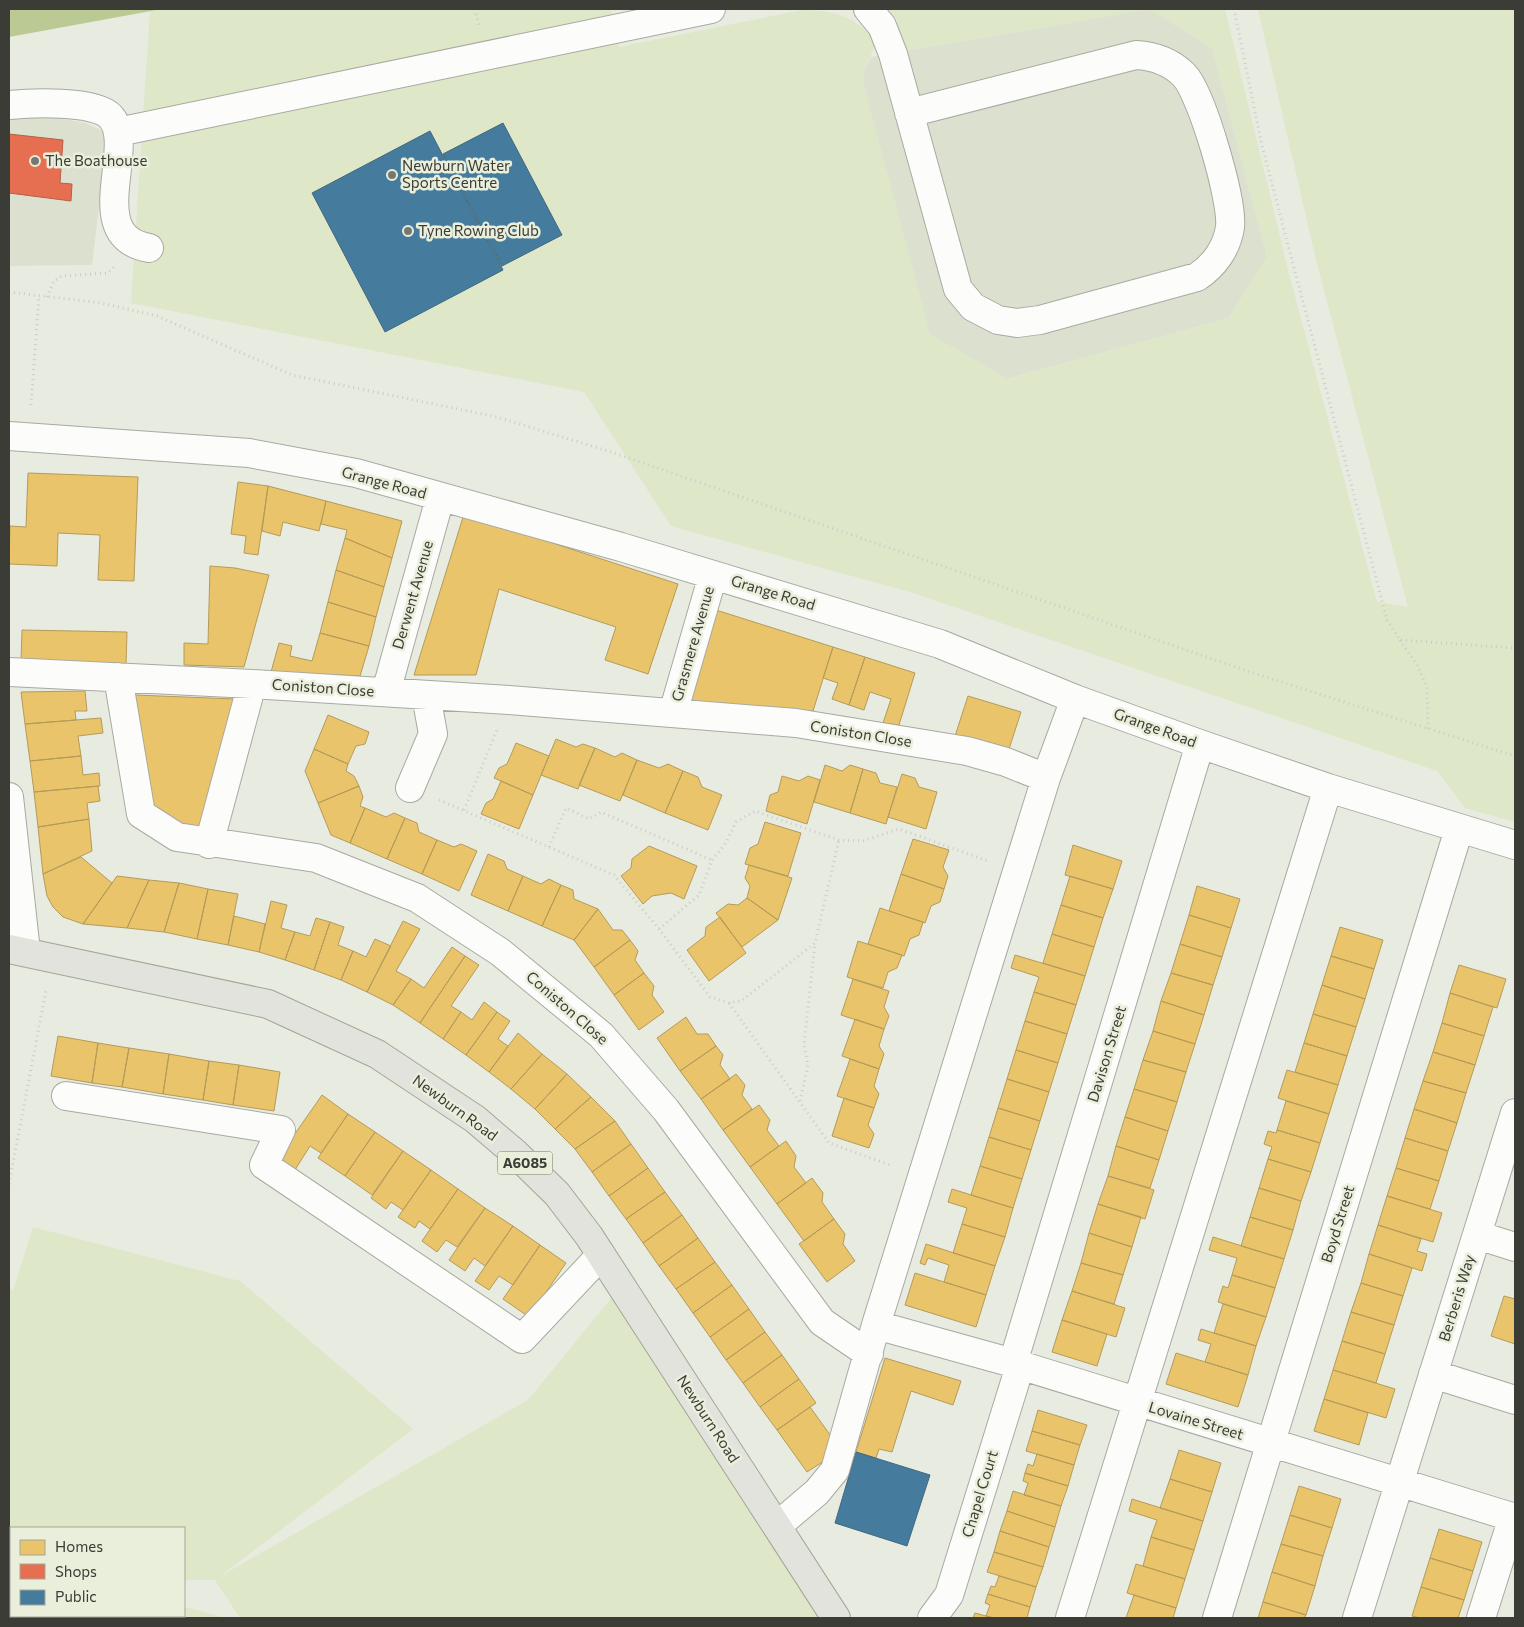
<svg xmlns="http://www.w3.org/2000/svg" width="1524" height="1627" font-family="Commissioner,sans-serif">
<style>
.built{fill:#dce1cf}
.green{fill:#dee7c8}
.water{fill:#bbc994}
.homes{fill:#e9c46a;stroke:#b49b5a}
.shops{fill:#e76f51;stroke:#b36049}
.public{fill:#457b9d;stroke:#42687e}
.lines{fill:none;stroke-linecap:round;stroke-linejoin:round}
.minor-casing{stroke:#a8aaa2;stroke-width:30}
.major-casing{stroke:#a2a696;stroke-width:30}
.path{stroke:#caccc8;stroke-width:3;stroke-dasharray:1 4;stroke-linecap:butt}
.minor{stroke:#fcfcfa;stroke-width:28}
.major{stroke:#e2e3dd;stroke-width:28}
.poi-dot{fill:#777971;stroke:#eaefdc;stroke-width:2}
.labels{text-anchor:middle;stroke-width:5;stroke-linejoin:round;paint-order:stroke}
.shield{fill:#eaefdc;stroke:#6f7267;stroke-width:1}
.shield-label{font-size:14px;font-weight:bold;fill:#3a3c35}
.poi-label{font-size:15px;fill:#3a3c35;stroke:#eaefdc;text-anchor:start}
.street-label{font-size:15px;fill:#3a3c35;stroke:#eaefdc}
</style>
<rect width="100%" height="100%" fill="#e8ebe0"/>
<!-- built -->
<path class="built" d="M1149 9 1212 48 1267 257 1229 318 1007 379 930 335 864 87V71L871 57Z
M27 112 85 123 108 133 92 265 9 266V115Z"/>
<!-- green -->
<path class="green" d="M162 9H611L619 47 802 10C839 11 849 16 878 39L864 71V87L930 334 1008 379 1229 318 1267 257 1212 48 1149 9 900 52 897 20 885 9H1225L1289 274 1377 602 1408 607 1317 264 1258 9H1515V822L1465 808 1437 771 910 592 671 526 584 392 131 303 150 11Z
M33 1227 240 1281 413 1429 219 1577 528 1400 613 1296 819 1618H240L215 1580H184V1528H11V1616H184V1607L227 1618H9V1287L13 1291Z"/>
<!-- water -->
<path class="water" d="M9 9H162L9 37Z"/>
<!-- homes -->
<path class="homes" d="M28 473 138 477 134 581 98 580 100 535 58 533 57 566 9 564 10 526 26 527Z
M238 482 268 486 258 555 244 553 246 536 231 534Z
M268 486 326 501 319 531 283 522 280 536 262 531Z
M326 501 402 521 392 558 345 538 347 530 321 524Z
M464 514 678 584 648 674 605 660 616 627 499 589 476 675H414Z
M345 538 392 558 384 587 336 570Z
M210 566 235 568 269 575 244 667 184 665V643L208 644Z
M336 570 384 587 376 617 328 602Z
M328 602 376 617 369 646 320 633Z
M716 610 833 647 813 711 688 703Z
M22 630 127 632 126 664 21 661Z
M320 633 369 646 360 676 271 672 279 643 292 646 290 656 312 661Z
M833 647 865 657 849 705 832 699 838 683 823 678Z
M865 657 915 673 899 725 883 723 891 699 870 692 864 710 849 705Z
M85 691 87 711H75L76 720 25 724 21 692Z
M135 695 235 699 203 827 179 823 148 803Z
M968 696 1021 712 1009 749 955 736Z
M328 715 369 732 365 744 356 746 348 764 314 749Z
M101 718 103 733 78 736 81 756 30 761 25 724Z
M556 739 576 747 583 744 595 748 578 789 541 775Z
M516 743 549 756 533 795 494 778 499 768 507 764Z
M595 748 615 757 622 753 637 760 620 801 579 785Z
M314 749 348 764 346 771 354 776 359 786 318 803 305 771Z
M81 756 83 775 99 773 100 786 34 792 30 761Z
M637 760 659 768 668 764 683 771 665 813 623 795Z
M825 765 842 771 850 765 863 769 850 813 814 802Z
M863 769 876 773 880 783 897 787 886 824 850 813Z
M683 771 698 777 702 787 722 795 708 830 665 813Z
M902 774 915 778 919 787 937 792 926 829 888 817Z
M782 776 799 781 808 776 820 780 807 824 766 811 770 795 778 792Z
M501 781 533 795 519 829 481 814 486 803 493 799Z
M98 786 100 801 87 803 89 819 38 827 34 792Z
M359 786 363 797 360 806 365 808 350 843 331 835 318 803Z
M365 808 386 817 394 813 405 818 387 859 350 843Z
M405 818 417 823 419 832 437 840 422 874 387 859Z
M89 819 92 851 43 874 38 827Z
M765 822 801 833 788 876 745 864 750 848 758 844Z
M913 839 949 850 943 867 948 876 944 889 901 874Z
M437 840 454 847 461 844 477 851 459 891 422 874Z
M1073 845 1122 861 1113 889 1065 875Z
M649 846 697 866 684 899 671 893 652 896 643 904 621 876 631 868 632 859Z
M488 854 504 861 507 869 523 876 508 911 471 895Z
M81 857 112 883 83 924 63 917 53 907 47 896 43 874Z
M749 865 792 878 778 920 747 898 750 886 745 878Z
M901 874 944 889 940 902 931 906 925 923 889 911Z
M117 876 149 880 127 928 83 924Z
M523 876 541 884 549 879 561 885 542 926 508 911Z
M1070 876 1113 889 1103 918 1061 905Z
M149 880 179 883 164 932 127 928Z
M179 883 208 889 197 939 164 932Z
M561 885 573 890 574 899 598 909 574 940 542 926Z
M1197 886 1240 899 1231 928 1189 915Z
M208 889 238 894 228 945 197 939Z
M747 898 778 920 742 947 716 913 728 904 738 905Z
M271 901 287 905 281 928 295 932 285 960 259 952Z
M1061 905 1103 918 1094 947 1052 934Z
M880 908 923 922 919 935 910 939 904 956 868 944Z
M598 909 613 930H622L630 940 594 967 574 940Z
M1189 915 1231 928 1222 957 1180 944Z
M234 916 265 924 259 952 228 945Z
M720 917 746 953 709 981 687 950 705 936 706 927Z
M316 918 330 922 314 970 285 960 295 932 310 936Z
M403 921 420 929 396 971 411 979 393 1005 367 992Z
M330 922 344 927 338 945 353 951 341 980 314 970Z
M1340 927 1383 940 1374 969 1331 956Z
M1052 934 1094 947 1085 976 1043 963Z
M375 939 391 946 367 992 341 980 353 951 366 957Z
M630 940 638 951 635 960 644 973 614 995 594 967Z
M858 941 902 955 897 968 888 972 883 988 847 977Z
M1180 944 1222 957 1213 985 1171 973Z
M452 947 465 956 420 1023 393 1005 411 979 424 988Z
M1015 955 1085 976 1076 1005 1034 992 1039 977 1011 968Z
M465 956 479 965 451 1006 461 1012 443 1039 420 1023Z
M1331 956 1374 969 1365 999 1322 985Z
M1459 965 1506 979 1497 1008 1450 993Z
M644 973 654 986 652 995 664 1012 639 1030 614 995Z
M1171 973 1213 985 1204 1015 1161 1001Z
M853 979 889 991 884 1007 889 1016 884 1029 841 1015Z
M1322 985 1365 999 1356 1027 1313 1014Z
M1034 992 1076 1005 1067 1034 1025 1021Z
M1450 993 1493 1007 1484 1036 1442 1023Z
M1161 1001 1204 1015 1195 1044 1153 1031Z
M484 1002 497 1012 466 1055 443 1039 461 1012 472 1020Z
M497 1012 510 1021 498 1039 508 1046 489 1072 466 1055Z
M1313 1014 1356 1027 1347 1056 1304 1043Z
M686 1017 697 1034H708L716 1046 680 1071 657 1038Z
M855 1019 884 1029 879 1046 884 1054 879 1069 842 1056Z
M1025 1021 1067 1034 1058 1063 1016 1050Z
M1442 1023 1484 1036 1475 1065 1433 1052Z
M1153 1031 1195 1044 1186 1072 1143 1060Z
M518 1033 542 1054 511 1089 489 1072Z
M58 1036 98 1043 92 1083 51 1076Z
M98 1043 129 1048 122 1087 92 1083Z
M1304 1043 1347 1056 1338 1085 1295 1072Z
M716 1046 723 1055 720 1065 730 1079 701 1099 680 1071Z
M129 1048 169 1054 163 1094 122 1087Z
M1016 1050 1058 1063 1049 1092 1007 1079Z
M1433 1052 1475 1065 1466 1093 1423 1081Z
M169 1054 209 1061 203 1100 163 1094Z
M542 1054 567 1074 535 1109 511 1089Z
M850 1059 879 1069 874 1086 879 1094 874 1108 837 1096Z
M1143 1060 1186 1072 1177 1102 1134 1089Z
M209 1061 239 1065 233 1105 203 1100Z
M239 1065 280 1072 274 1111 233 1105Z
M1287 1070 1338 1085 1329 1114 1278 1098Z
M567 1074 591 1097 555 1129 535 1109Z
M736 1074 745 1085 742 1095 752 1109 723 1130 701 1099Z
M1007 1079 1049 1092 1040 1121 998 1108Z
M1423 1081 1466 1093 1457 1123 1414 1109Z
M1134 1089 1177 1102 1168 1131 1125 1117Z
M322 1095 348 1114 321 1153 310 1146 293 1173 276 1161Z
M591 1097 615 1121 575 1149 555 1129Z
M844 1098 874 1108 868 1125 874 1134 869 1148 832 1136Z
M1286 1101 1329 1114 1320 1143 1277 1130Z
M759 1105 770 1120 767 1130 779 1146 750 1167 723 1130Z
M998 1108 1040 1121 1031 1150 989 1137Z
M1414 1109 1457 1123 1448 1151 1405 1138Z
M348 1114 375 1132 345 1176 318 1158Z
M1125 1117 1168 1131 1159 1160 1116 1146Z
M615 1121 631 1144 592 1172 575 1149Z
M1277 1130 1320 1143 1311 1172 1268 1159 1272 1147 1264 1144 1268 1131 1276 1133Z
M375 1132 403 1151 372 1195 345 1176Z
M989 1137 1031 1150 1022 1179 980 1166Z
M1405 1138 1448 1151 1439 1181 1396 1168Z
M786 1141 796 1156 794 1167 806 1183 777 1204 750 1167Z
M631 1144 648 1168 609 1196 592 1172Z
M1116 1146 1159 1160 1150 1188 1108 1176Z
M403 1151 431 1170 403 1210 391 1202 386 1209 371 1198Z
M1268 1159 1311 1172 1301 1201 1259 1188Z
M980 1166 1022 1179 1013 1208 971 1195Z
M648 1168 665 1192 626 1219 609 1196Z
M1396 1168 1439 1181 1430 1209 1387 1196Z
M431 1170 458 1189 430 1229 419 1221 415 1228 398 1217Z
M1108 1176 1154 1190 1145 1219 1098 1204Z
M812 1178 823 1193 822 1202 834 1219 804 1241 777 1204Z
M1259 1188 1301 1201 1293 1230 1250 1217Z
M458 1189 485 1208 457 1247 446 1240 437 1252 422 1241Z
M952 1189 1013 1208 1005 1237 962 1224 967 1208 948 1202Z
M665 1192 682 1215 643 1243 626 1219Z
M1387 1196 1442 1213 1433 1242 1378 1225Z
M1098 1204 1141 1217 1132 1247 1089 1233Z
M485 1208 513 1226 485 1266 474 1258 465 1271 449 1260Z
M682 1215 698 1238 659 1266 643 1243Z
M1250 1217 1293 1230 1284 1259 1241 1246Z
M834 1219 845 1234 843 1244 855 1261 827 1282 799 1244Z
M962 1224 1005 1237 995 1266 953 1253Z
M1378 1225 1421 1239 1417 1251 1427 1254 1422 1271 1369 1254Z
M513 1226 540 1245 513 1285 499 1276 489 1290 475 1281Z
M1089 1233 1132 1247 1123 1275 1081 1263Z
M1213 1237 1284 1259 1275 1288 1232 1275 1237 1258 1209 1250Z
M698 1238 715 1262 676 1289 659 1266Z
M926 1244 995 1266 986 1295 944 1282 949 1265 928 1258 925 1265 920 1263Z
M540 1245 566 1263 529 1317 503 1299Z
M1369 1254 1412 1268 1403 1296 1361 1283Z
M715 1262 732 1285 693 1313 676 1289Z
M1081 1263 1123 1275 1114 1304 1072 1291Z
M915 1273 986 1295 976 1327 905 1305Z
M1232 1275 1275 1288 1266 1317 1218 1302 1223 1286 1228 1288Z
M1361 1283 1403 1296 1394 1325 1351 1312Z
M732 1285 749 1309 710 1337 693 1313Z
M1072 1291 1125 1308 1116 1337 1062 1320Z
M1504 1296 1515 1299V1344L1491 1336Z
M1223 1304 1266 1317 1256 1346 1214 1333Z
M749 1309 765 1332 726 1360 710 1337Z
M1351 1312 1394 1325 1385 1354 1342 1341Z
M1062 1320 1107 1334 1097 1366 1052 1352Z
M1201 1329 1256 1346 1248 1375 1205 1362 1211 1344 1198 1340Z
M765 1332 782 1355 743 1383 726 1360Z
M1342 1341 1385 1354 1376 1383 1333 1370Z
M1176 1353 1248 1375 1238 1407 1166 1384Z
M782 1355 799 1379 760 1407 743 1383Z
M885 1358 961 1381 953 1405 911 1391 892 1452 879 1449 876 1458 856 1452Z
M1333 1370 1395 1389 1386 1418 1324 1399Z
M799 1379 816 1403 777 1430 760 1407Z
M1324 1399 1368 1413 1359 1445 1314 1431Z
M810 1407 831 1436 824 1461 807 1472 777 1430Z
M1038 1410 1087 1425 1080 1445 1032 1431Z
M1032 1431 1080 1445 1074 1465 1026 1451Z
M1179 1450 1221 1463 1212 1492 1170 1479Z
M1037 1454 1074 1465 1068 1486 1025 1473 1028 1464 1033 1466Z
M1025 1473 1068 1486 1061 1506 1024 1495 1028 1483 1023 1481Z
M1170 1479 1212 1492 1203 1521 1160 1508Z
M1299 1486 1341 1499 1332 1528 1290 1515Z
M1013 1491 1061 1506 1055 1527 1007 1511Z
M1132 1499 1203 1521 1194 1550 1151 1537 1157 1520 1129 1511Z
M1007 1511 1055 1527 1049 1547 1000 1531Z
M1290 1515 1332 1528 1323 1556 1281 1544Z
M1439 1529 1482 1542 1473 1571 1430 1558Z
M1000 1531 1049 1547 1043 1567 994 1552Z
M1151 1537 1194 1550 1185 1579 1143 1566Z
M1281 1544 1323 1556 1315 1586 1272 1572Z
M994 1552 1043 1567 1036 1587 987 1572Z
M1430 1558 1473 1571 1464 1600 1421 1587Z
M1136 1564 1185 1579 1176 1608 1127 1593Z
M1272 1572 1315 1586 1306 1615 1263 1602Z
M999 1576 1036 1587 1030 1607 988 1594 991 1586 995 1587Z
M1421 1587 1464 1600 1458 1618H1420L1412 1616Z
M988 1594 1030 1607 1027 1618H994L986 1616 990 1605 985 1603Z
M1134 1595 1176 1608 1173 1618H1126Z
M1263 1602 1306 1615 1304 1618H1258Z
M975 1613 986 1616 994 1618H973Z"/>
<!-- shops -->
<path class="shops" d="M9 134 63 140 60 183 72 184 71 201 9 193Z"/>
<!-- public -->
<path class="public" d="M503 123 562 235 502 266 443 154Z
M430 131 503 270 385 332 312 193Z
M856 1452 930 1475 907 1546 835 1523Z"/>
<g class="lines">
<!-- minor casing -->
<g class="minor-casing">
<path id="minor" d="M868 9 882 26 893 54 958 289 973 307 998 320 1017 323 1040 320 1197 277C1214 266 1227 248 1230 227 1233 201 1202 94 1184 75 1171 62 1154 56 1136 55L909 113
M9 105C30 103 94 100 110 116 139 145 81 236 149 248
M118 132 711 9
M9 436 249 453 356 473 621 547 940 644 1075 699 1200 744 1328 788 1515 845
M9 672 252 684 509 700 796 723 967 751 1006 762 1046 778
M118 677 141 814 177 837 316 858 417 898 500 952 601 1035 666 1110 822 1322 869 1354
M386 692 440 498
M673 713 713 575
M410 788 433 734 426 695
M9 797 26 952
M209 844 252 684
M66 1096 281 1130 264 1165 522 1339 601 1255
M1477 1235 1515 1247
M876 1325 1013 1363 1515 1518
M1013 1363 1200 744
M1433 1374 1515 1400
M777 1526 817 1492 835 1470 876 1325 1046 778 1075 699
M932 1618 949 1595 1020 1366
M1070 1618 1328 788
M1217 1618 1459 829
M1357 1618 1515 1113
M1481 1618 1513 1517"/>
</g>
<!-- major casing -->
<g class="major-casing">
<path id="major" d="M9 949 268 1004 377 1054 475 1119 516 1154 557 1194 589 1236 836 1618"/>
</g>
<!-- path -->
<path class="path" d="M475 9 479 25
M1234 9 1262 146 1387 620 1400 640 1515 648
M9 292 102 303 157 316 292 375 497 417 608 451 1253 673 1515 756
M47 297 54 281 62 276 108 273 114 267
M31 405 39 296
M1400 640 1417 665 1427 687 1428 729
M439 800 614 875 659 929 710 997 729 1003 741 1001 815 943 839 840
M464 810 497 730
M549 847 566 808 589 819 601 812 712 860
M659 929 699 895 712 860 726 843 736 822 755 811 839 840 863 841 899 829 988 861
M729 1003 829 1143 893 1166
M800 1101 808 1065 804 1045 815 943
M9 1184 46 990"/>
<!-- minor -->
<use href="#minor" class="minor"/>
<!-- major -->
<use href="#major" class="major"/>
</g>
<!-- markers -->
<g class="poi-dot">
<circle cx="35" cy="161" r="5"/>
<circle cx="392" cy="175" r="5"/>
<circle cx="408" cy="231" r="5"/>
</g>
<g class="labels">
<!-- shield labels -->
<rect class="shield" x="497.5" y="1151.5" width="55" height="23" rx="4"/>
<g class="shield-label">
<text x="525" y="1168">A6085</text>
</g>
<!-- poi labels -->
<g class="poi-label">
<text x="45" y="166">The Boathouse</text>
<text x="402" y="171">Newburn Water<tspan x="402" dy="17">Sports Centre</tspan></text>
<text x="418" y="236">Tyne Rowing Club</text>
</g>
<!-- street labels -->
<g class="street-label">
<text transform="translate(384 483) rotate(15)" y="5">Grange Road</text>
<text transform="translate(773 593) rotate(17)" y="5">Grange Road</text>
<text transform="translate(413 595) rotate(-74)" y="5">Derwent Avenue</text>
<text transform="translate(693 644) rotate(-74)" y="5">Grasmere Avenue</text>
<text transform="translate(323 688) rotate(4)" y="5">Coniston Close</text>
<text transform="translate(1155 728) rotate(20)" y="5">Grange Road</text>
<text transform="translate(861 734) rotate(9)" y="5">Coniston Close</text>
<text transform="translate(567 1008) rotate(41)" y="5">Coniston Close</text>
<text transform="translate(1107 1054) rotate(-73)" y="5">Davison Street</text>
<text transform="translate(455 1108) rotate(36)" y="5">Newburn Road</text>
<text transform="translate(1338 1224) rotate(-73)" y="5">Boyd Street</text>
<text transform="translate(1457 1298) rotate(-73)" y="5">Berberis Way</text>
<text transform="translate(708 1419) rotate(57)" y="5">Newburn Road</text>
<text transform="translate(1196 1421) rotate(17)" y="5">Lovaine Street</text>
<text transform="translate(980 1494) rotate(-73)" y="5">Chapel Court</text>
</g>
</g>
<!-- border -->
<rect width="1524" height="1627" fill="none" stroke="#3a3c35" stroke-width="20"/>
<!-- legend -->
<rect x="10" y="1527" width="175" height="90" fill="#eaefdc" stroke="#a4a799"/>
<rect x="20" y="1540" width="25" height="15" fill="#e9c46a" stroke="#a4a799"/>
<text x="55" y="1552" font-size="15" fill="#3a3c35">Homes</text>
<rect x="20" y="1564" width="25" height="15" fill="#e76f51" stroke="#a4a799"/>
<text x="55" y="1577" font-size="15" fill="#3a3c35">Shops</text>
<rect x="20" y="1590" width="25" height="15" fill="#457b9d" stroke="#a4a799"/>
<text x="55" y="1602" font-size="15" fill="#3a3c35">Public</text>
</svg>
